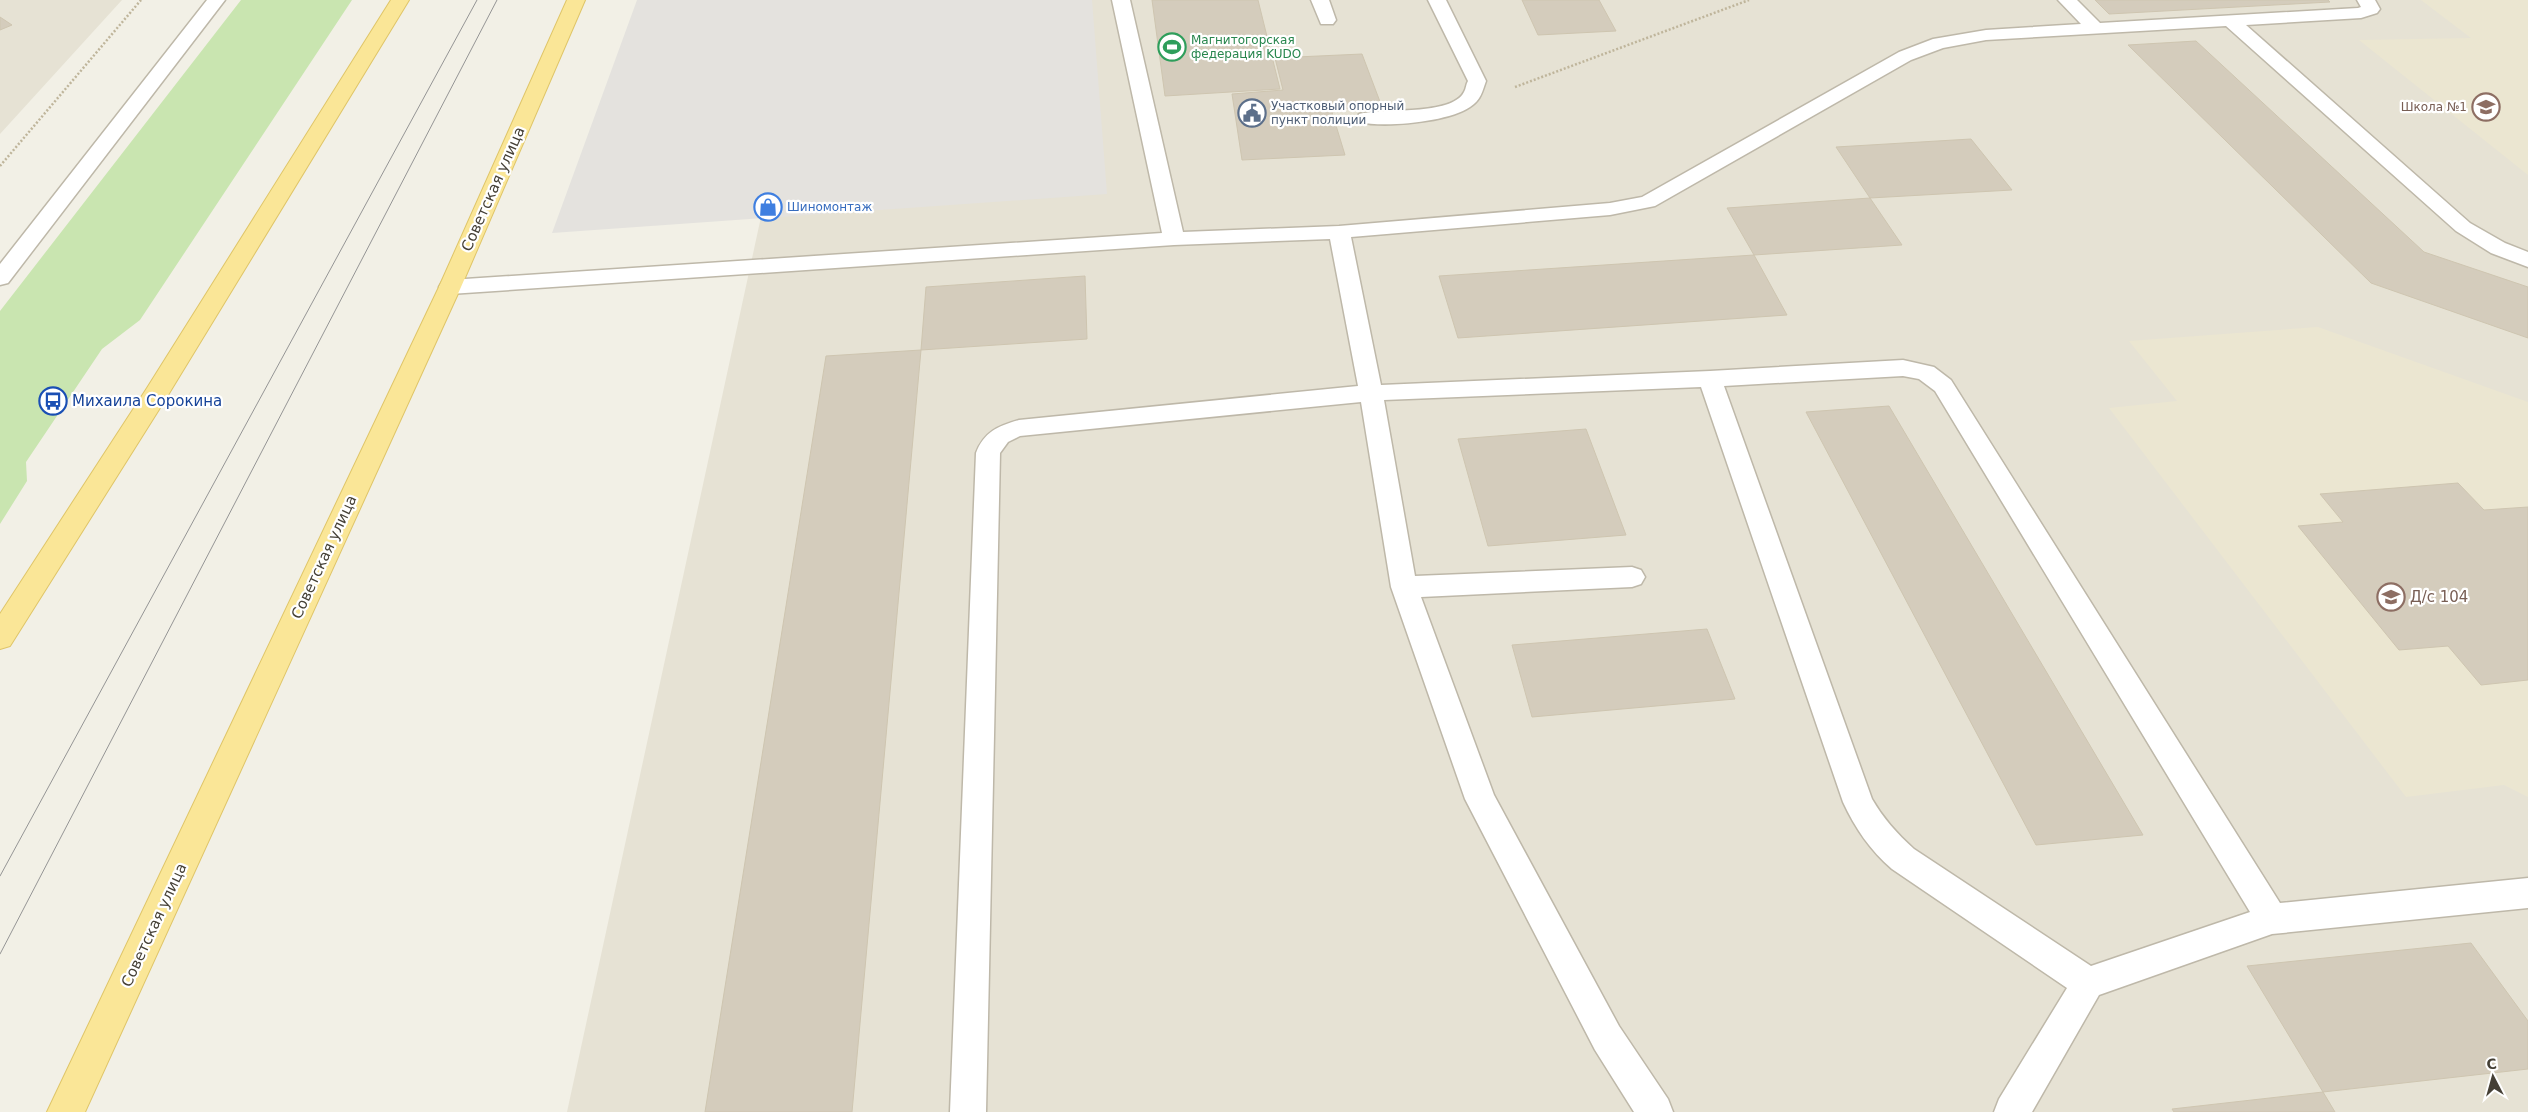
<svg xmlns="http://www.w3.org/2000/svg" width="2528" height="1112" font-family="'DejaVu Sans',sans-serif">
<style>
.residential{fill:#e6e2d4}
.education{fill:#ebe6d1}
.green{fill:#c9e5b0}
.parking{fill:#e4e2de}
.building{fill:#d4ccbc;stroke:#cec5b0}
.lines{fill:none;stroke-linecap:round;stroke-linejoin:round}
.lane-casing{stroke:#beb8a9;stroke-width:3}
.primary-casing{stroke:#dfc568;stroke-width:2}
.path{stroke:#bfb59b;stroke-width:2.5;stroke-dasharray:2 2;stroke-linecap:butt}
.lane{fill:#fff;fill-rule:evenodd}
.primary{fill:#fae697;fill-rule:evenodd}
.tram{stroke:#959595;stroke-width:1}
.labels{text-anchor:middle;stroke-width:4.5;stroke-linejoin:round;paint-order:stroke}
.far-leisure-label{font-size:12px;fill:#27864d;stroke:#fff;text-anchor:start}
.far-service-label{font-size:12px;fill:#4e5e75;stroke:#fff;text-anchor:start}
.far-education-label{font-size:12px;fill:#785e54;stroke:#fff;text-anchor:end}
.far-shop-label{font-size:12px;fill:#366cbe;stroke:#fff;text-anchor:start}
.street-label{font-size:15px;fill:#454036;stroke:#fff}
.transit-label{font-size:15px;fill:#164399;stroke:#fff;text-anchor:start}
.education-label{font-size:15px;fill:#785e54;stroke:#fff;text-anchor:start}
</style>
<rect width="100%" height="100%" fill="#f2f0e6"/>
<!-- residential -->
<path class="residential" d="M0 0H122L0 134Z
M808 0H2528V1112H567Z"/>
<!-- education -->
<path class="education" d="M2421 0H2528V175L2359 40 2471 38Z
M2318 327 2528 402V797L2504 785 2406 797 2109 408 2177 401 2129 341Z"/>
<!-- green -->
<path class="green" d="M241 0H352L140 320 102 349 26 462 27 481 0 524V311Z"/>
<!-- parking -->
<path class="parking" d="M637 0H1092L1107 194 552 233Z"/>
<!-- building -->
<path class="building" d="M1152 0H1258L1280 89 1165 96Z
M1522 0H1599L1616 31 1538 35Z
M2095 0H2328L2330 2 2109 14Z
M0 17 12 25 0 30Z
M2196 41 2424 252 2528 287V338L2371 283 2128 45Z
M1362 54 1382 107 1331 109 1345 155 1242 160 1232 94 1283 90 1275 58Z
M1971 139 2012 190 1870 198 1836 147Z
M1870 198 1902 245 1754 255 1727 208Z
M1754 255 1787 315 1458 338 1439 276Z
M1085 276 1087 339 921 350 926 287Z
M921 350 852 1112H705L826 356Z
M1889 406 2143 835 2036 845 1806 412Z
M1586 429 1626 535 1488 546 1458 439Z
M2458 483 2484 510 2528 507V680L2481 685 2448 646 2399 650 2298 526 2343 522 2320 494Z
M1707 629 1735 699 1532 717 1512 645Z
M2471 943 2528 1021V1069L2323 1092 2247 966Z
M2323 1092 2335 1112H2174L2172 1109Z"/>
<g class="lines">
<!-- lane casing -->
<g class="lane-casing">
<path id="lane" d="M207 0H225L8 283 0 285V264Z
M1112 0H1130L1183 232 1339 226 1610 203 1642 197 1899 52 1933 39 1986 30 2081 24 2058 0H2077L2100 23 2358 8 2361 7 2357 0H2375L2380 9 2377 13 2361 18 2246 25 2470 223 2505 243 2528 252V267L2491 253 2456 231 2226 26 1986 40 1943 48 1911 60 1655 206 1610 215 1351 237 1381 385 1710 371 1903 360 1934 367 1951 380 2280 903 2528 878V908L2272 934 2099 995 2032 1112H1994L1999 1099 2067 988 1892 869C1870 850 1855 828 1843 802L1701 387 1384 400 1415 576 1632 567 1641 570 1645 577 1641 584 1632 587 1421 597 1494 795 1619 1026 1668 1099 1673 1112H1634L1595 1050 1465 799 1391 587 1361 402 1020 436 1008 442 1000 453 986 1112H950L976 453C984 432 998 426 1019 420L1358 386 1330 239 1174 245 450 294 442 292 439 287 442 282 450 280 1162 233ZM1903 376 1919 379 1935 391 2250 912 2091 966 1914 849C1897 834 1883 818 1872 799L1724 386Z
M1311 0H1329L1336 20 1333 24H1321Z
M1428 0H1446L1486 81C1482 92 1481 100 1470 107 1448 122 1385 128 1359 122L1357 118 1359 114C1382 108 1452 116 1464 92 1466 89 1466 84 1468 81Z"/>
</g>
<!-- primary casing -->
<g class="primary-casing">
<path id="primary" d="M391 0H409L165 400 10 646 0 649V614L147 388Z
M567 0H585L461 287 85 1112H47L439 287Z"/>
</g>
<!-- path -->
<path class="path" d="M1515 87 1749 0
M0 166 141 0"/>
<!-- lane -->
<use href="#lane" class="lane"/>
<!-- primary -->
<use href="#primary" class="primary"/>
<!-- tram -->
<path class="tram" d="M0 876 477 0
M0 954 497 0"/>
</g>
<!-- icons -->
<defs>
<g id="stadium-ring" transform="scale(1.4375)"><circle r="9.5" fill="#fff" stroke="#2e9e5b" stroke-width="1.5"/><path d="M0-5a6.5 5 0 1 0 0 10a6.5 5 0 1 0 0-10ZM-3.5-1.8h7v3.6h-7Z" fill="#2e9e5b"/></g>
<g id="school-ring" transform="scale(1.4375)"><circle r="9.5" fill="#fff" stroke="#8d6e63" stroke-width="1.5"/><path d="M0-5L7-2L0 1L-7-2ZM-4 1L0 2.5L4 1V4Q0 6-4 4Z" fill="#8d6e63"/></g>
<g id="civic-ring" transform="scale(1.4375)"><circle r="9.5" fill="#fff" stroke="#5c6f8a" stroke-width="1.5"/><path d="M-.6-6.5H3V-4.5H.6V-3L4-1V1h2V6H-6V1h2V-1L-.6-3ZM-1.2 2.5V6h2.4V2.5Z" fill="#5c6f8a"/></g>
<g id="shop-ring" transform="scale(1.4375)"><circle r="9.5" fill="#fff" stroke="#3f7fe0" stroke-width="1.5"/><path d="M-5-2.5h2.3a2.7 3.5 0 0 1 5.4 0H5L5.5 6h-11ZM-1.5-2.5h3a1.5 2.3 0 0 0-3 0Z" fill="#3f7fe0"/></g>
<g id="bus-ring" transform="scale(1.4375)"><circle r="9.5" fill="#fff" stroke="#1a4fb4" stroke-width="1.5"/><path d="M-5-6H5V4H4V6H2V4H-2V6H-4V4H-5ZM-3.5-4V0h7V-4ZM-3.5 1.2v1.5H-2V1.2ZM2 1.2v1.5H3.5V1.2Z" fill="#1a4fb4"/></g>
</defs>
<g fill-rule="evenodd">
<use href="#stadium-ring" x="1172" y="47"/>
<use href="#school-ring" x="2486" y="107"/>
<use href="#civic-ring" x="1252" y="113"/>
<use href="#shop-ring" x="768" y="207"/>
<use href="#bus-ring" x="53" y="401"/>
<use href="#school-ring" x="2391" y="597"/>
</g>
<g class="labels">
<!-- far-leisure labels -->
<g class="far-leisure-label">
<text x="1191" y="44">Магнитогорская<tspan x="1191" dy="14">федерация KUDO</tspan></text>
</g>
<!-- far-service labels -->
<g class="far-service-label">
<text x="1271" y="110">Участковый опорный<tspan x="1271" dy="14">пункт полиции</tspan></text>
</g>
<!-- far-education labels -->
<g class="far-education-label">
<text x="2467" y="111">Школа №1</text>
</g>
<!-- far-shop labels -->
<g class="far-shop-label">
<text x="787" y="211">Шиномонтаж</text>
</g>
<!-- street labels -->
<g class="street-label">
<text transform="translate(493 189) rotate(-66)" y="5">Советская улица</text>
<text transform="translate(324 557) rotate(-65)" y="5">Советская улица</text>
<text transform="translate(154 925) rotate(-65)" y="5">Советская улица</text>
</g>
<!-- transit labels -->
<g class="transit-label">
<text x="72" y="406">Михаила Сорокина</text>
</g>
<!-- education labels -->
<g class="education-label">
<text x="2410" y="602">Д/с 104</text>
</g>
</g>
<!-- north arrow -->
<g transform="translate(2493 1077) rotate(354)" stroke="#ffffff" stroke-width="4" paint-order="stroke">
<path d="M0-4L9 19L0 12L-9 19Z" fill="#454036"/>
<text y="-8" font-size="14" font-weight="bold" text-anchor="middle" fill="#454036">С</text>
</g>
</svg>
